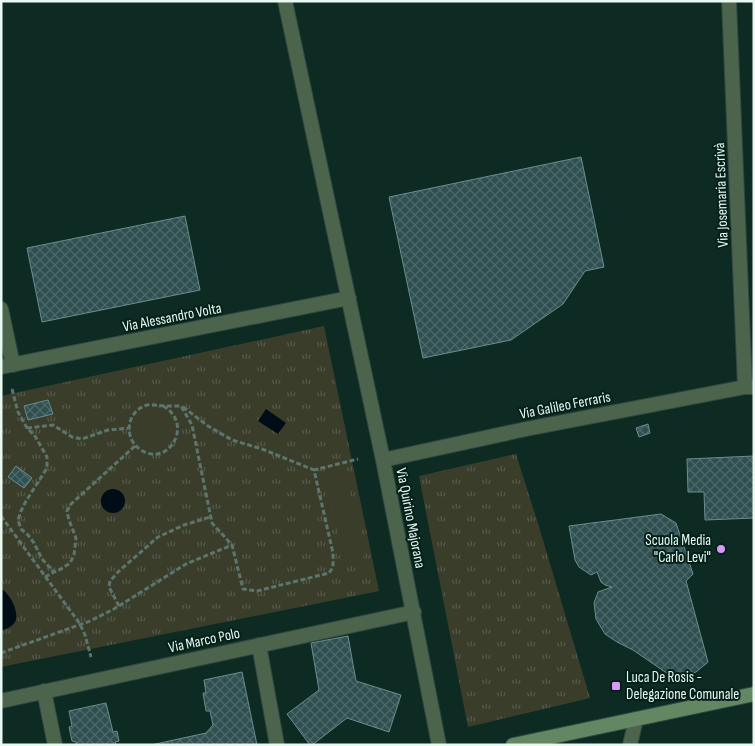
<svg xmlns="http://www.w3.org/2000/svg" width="755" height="746" font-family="'Sofia Sans Condensed',sans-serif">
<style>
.grass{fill:url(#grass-tufts)}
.pitch{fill:#3a3d2a}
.water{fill:#000d16}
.building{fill:url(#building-cross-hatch);stroke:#6b8d8f}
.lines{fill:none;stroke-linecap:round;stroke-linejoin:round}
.minor-casing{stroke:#2d4840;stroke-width:16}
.secondary-casing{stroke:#2d4840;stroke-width:16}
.path{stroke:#5c756d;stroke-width:3;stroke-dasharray:5 2.5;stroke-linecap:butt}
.minor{stroke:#4d644c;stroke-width:14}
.secondary{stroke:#638762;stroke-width:14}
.poi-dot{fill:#d99af7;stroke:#042119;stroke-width:2}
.labels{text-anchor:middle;stroke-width:4;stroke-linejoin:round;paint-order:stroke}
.street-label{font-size:15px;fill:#e8f8f2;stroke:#042119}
.poi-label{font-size:15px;fill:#e8f8f2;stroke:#042119;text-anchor:end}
</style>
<defs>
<pattern id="grass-tufts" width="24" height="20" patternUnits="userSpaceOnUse" patternTransform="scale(1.25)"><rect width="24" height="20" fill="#3a3d2a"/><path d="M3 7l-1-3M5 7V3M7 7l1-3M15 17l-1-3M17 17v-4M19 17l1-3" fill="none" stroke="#565a49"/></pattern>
<pattern id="building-cross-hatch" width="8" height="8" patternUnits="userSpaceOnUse" patternTransform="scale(1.25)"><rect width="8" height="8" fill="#2f4f51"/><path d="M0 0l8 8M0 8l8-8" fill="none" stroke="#4d696a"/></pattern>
</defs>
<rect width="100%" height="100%" fill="#0e2b23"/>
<!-- grass -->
<path class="grass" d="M324 326 379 591 1 667V396Z
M516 454 540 530 590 698 468 727 419 476Z"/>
<!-- pitch -->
<path class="pitch" d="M131 429a22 22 0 1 1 44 0a22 22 0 1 1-44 0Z
M346 472 364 561 345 565 326 476Z"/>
<!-- water -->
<path class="water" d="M266 409 286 423 278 434 258 421Z
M101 501a12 12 0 1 1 24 0a12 12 0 1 1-24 0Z
M1 589C10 593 20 613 15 622 12 627 6 629 1 631Z"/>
<!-- building -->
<path class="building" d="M581 157 604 267 585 271 563 304 511 340 423 358 389 197Z
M185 216 200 290 42 322 27 248Z
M48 400 53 414 28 420 24 406Z
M648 424 650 433 639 437 636 428Z
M754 456V518L705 520 704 492H688L687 459Z
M16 466 32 478 24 488 8 477Z
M661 514 676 523 693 574 686 581 708 662 696 672 674 678 633 650 617 642 605 634 596 619 594 603 598 592 612 587 605 585 601 582 597 572 591 575 579 567 575 560 569 526Z
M348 636 356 681 401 695 389 732 347 718 312 745H310L287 714 319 690 311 643Z
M242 672 257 745H151L206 733 213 725 210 711H206L203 693H206L204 680Z
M106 703 113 732 117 731 119 741 115 742 116 745H76V742L72 741 69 727 72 726 69 711Z"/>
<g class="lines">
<!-- minor casing -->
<g class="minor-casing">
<path id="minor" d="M285 1 383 460 439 745
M729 1 745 387
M1 309 13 365
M1 367 349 298
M383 460 526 429 745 387H753
M259 645 277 745
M44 691 55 745
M1 701 414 612
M630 745 636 719"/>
</g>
<!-- secondary casing -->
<g class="secondary-casing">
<path id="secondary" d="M513 745 754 694"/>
</g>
<!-- path -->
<path class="path" d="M12 389 18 412 27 428 35 436 47 457V468L26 501 21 511 18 520 21 529 28 535 34 543 42 559 54 572
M163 406C195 424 168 468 141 450 123 439 126 411 147 405 153 404 159 406 166 406 171 406 176 406 181 406L192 425 212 523 232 545 243 589 257 591 329 573 333 567V553L314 470 358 459
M183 407 208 426 232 440 262 449 314 470
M27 428 53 425 72 437 82 439 108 430 128 428
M1 516 80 624 85 635 91 657
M45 577 54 572 61 569 70 563 74 555 76 538 69 520 67 511 71 504 135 446
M119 606 109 587 110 581 119 571 158 537 184 525 210 517
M1 653 90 621 114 609 186 564 232 545"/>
<!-- minor -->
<use href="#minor" class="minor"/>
<!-- secondary -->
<use href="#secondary" class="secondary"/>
</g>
<!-- markers -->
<g class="poi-dot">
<circle cx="721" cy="549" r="5"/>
<rect x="611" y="681" width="10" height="10" rx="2.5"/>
</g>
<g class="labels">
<!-- street labels -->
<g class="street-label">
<text transform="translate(721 195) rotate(-92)" y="5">Via Josemaria Escrivà</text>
<text transform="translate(172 317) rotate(-11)" y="5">Via Alessandro Volta</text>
<text transform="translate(565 405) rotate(-11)" y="5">Via Galileo Ferraris</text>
<text transform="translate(411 518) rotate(79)" y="5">Via Quirino Majorana</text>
<text transform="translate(204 640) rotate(-12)" y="5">Via Marco Polo</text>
</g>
<!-- poi labels -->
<g class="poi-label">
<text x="711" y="545">Scuola Media<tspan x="711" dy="17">"Carlo Levi"</tspan></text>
<text x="626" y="682" text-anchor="start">Luca De Rosis -<tspan x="626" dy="17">Delegazione Comunale</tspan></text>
</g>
</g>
<!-- border -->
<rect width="755" height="746" fill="none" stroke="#e8f8f2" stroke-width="5"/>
</svg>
